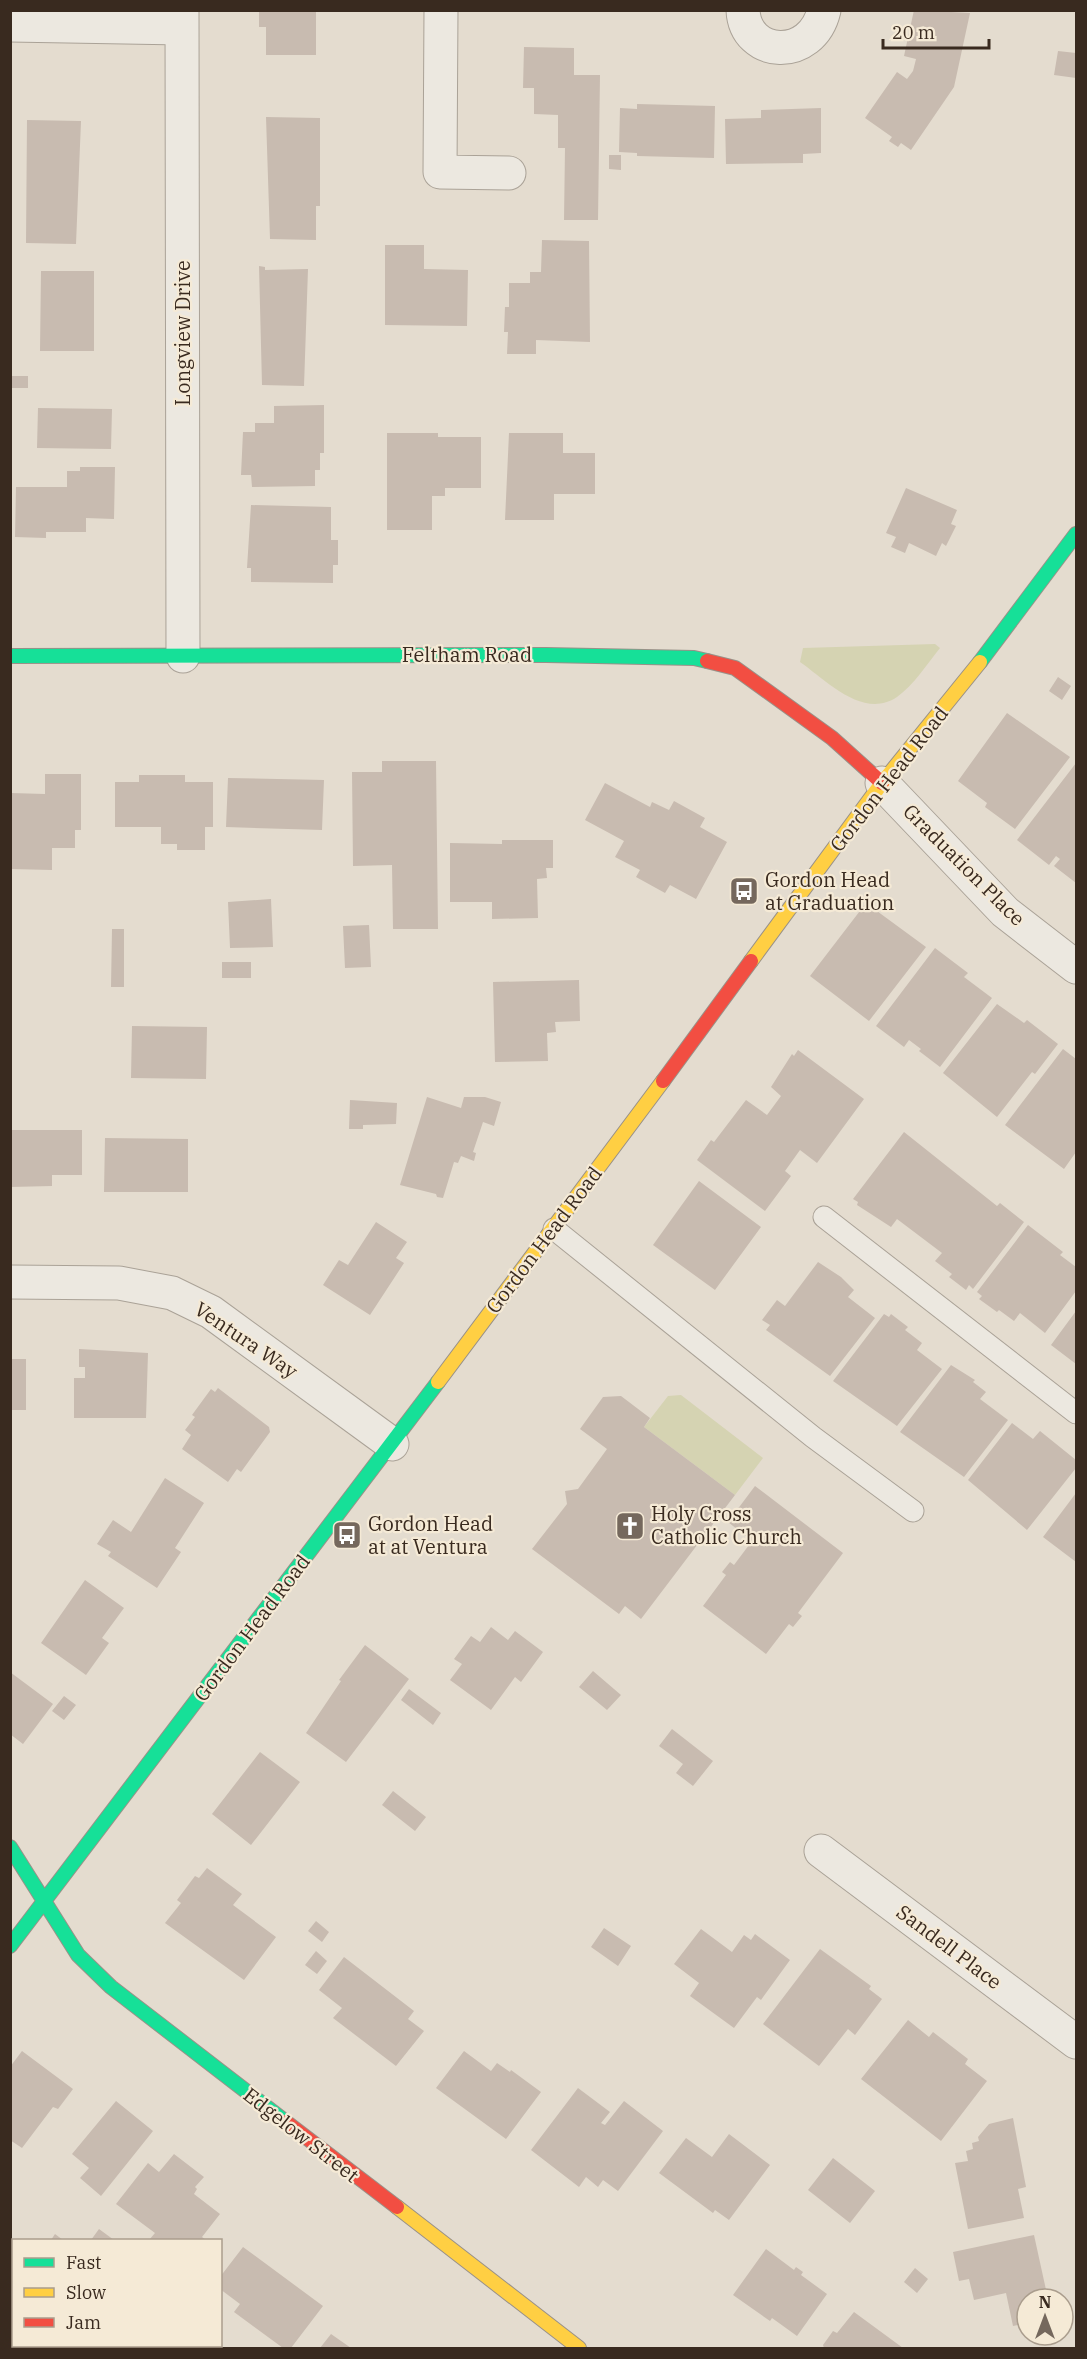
<svg xmlns="http://www.w3.org/2000/svg" width="1087" height="2359" font-family="'IBM Plex Serif',serif">
<style>
.green{fill:#d5d3b2}
.building{fill:#c8bbb0}
.lines{fill:none;stroke-linecap:round;stroke-linejoin:round}
.lane-casing{stroke:#aaa297;stroke-width:23}
.street-casing{stroke:#aaa297;stroke-width:35}
.fast-casing{stroke:#999188;stroke-width:16}
.slow-casing{stroke:#999188;stroke-width:16}
.jam-casing{stroke:#999188;stroke-width:16}
.lane{stroke:#ece8e0;stroke-width:21}
.street{stroke:#ece8e0;stroke-width:33}
.fast{stroke:#16e098;stroke-width:14}
.slow{stroke:#ffcf43;stroke-width:14}
.jam{stroke:#f24e42;stroke-width:14}
.labels{text-anchor:middle;stroke-width:4.5;stroke-linejoin:round;paint-order:stroke}
.street-label{font-size:20px;fill:#392a1f;stroke:#f5ead6}
.poi-label{font-size:20px;fill:#392a1f;stroke:#f5ead6;text-anchor:start}
</style>
<rect width="100%" height="100%" fill="#e4dccf"/>
<!-- green -->
<path class="green" d="M935 644 940 648C927 664 914 685 897 697 863 720 826 680 800 662L803 648Z
M681 1395 763 1458 735 1495 644 1427 668 1396Z"/>
<!-- building -->
<path class="building" d="M259 10H316V55H266V27H259Z
M914 10 970 13 954 87 911 150 901 143 898 147 889 141 892 137 865 118 897 72 907 79 913 71 916 59 904 56Z
M524 47 574 48V75H600L598 220H564L565 148H558V115L534 114V88H523Z
M1058 51 1076 53V78L1054 75Z
M637 104 715 106 714 158 637 156V153L619 152 620 108 637 109Z
M821 108V153L803 154V163L726 164 725 119 761 118V110Z
M266 117 320 118V206H316V240L270 239Z
M27 120 81 121 76 244 26 243Z
M609 155H621V170L609 169Z
M542 240 589 241 590 342 536 340V354H507L508 332H504L505 307H509V283H530V272H541Z
M385 245H424V269L468 270 467 326 385 325Z
M259 266 265 267V270L308 269 304 386 262 385Z
M41 271H94V351H40Z
M12 376H28V388H12Z
M324 405V453H320V470H315V486L252 487 251 475H241L243 432H255V423H274V406Z
M38 408 112 409 111 449 37 448Z
M387 433H438V437H481V488H445V496H432V530H387Z
M509 433H563V453H595V494H554V520H505Z
M80 467H115L114 519 86 518V532H46V538L15 537 16 487H67V471H80Z
M906 488 957 510 951 524 956 526 946 546 942 543 936 556 909 543 905 553 891 547 896 537 886 533Z
M251 505 331 507V540H338V565H333V583L251 582V568H247Z
M1058 677 1071 686 1062 700 1049 691Z
M1007 713 1070 757 1015 829 985 807 987 803 958 781Z
M382 761H436L438 929H393L392 865 353 866 352 772H382Z
M1076 763V883L1054 866 1060 859 1056 856 1049 865 1017 840Z
M45 774H81V830H75V848H52V870L10 869 11 793 45 794Z
M139 775H185V782H213V827H205V850H177V844H161V827H115V782H139Z
M228 778 324 780 322 830 226 827Z
M605 783 650 807 652 802 669 810 674 801 705 818 700 827 727 842 696 899 670 885 665 893 636 877 640 870 615 857 624 841 585 820Z
M502 840H553V868H546L547 878 537 879 538 918 492 919V902H450V843L502 844Z
M271 899 273 947 230 948 228 902Z
M866 903 926 947 869 1021 810 976Z
M369 925 371 967 345 968 343 926Z
M112 929H124V987H111Z
M935 948 968 973 964 977 992 998 940 1067 919 1051 921 1049 909 1040 904 1047 876 1026Z
M222 962H251V978H222Z
M579 980 580 1021 555 1022 556 1032 547 1033 548 1061 495 1062 493 982Z
M997 1004 1024 1023 1027 1020 1058 1044 1035 1074 1032 1072 997 1117 943 1073Z
M132 1026 207 1027 206 1079 131 1078Z
M1063 1049 1076 1059V1152L1064 1169 1005 1125Z
M798 1050 864 1099 817 1163 800 1150 785 1171 791 1176 765 1211 697 1160 711 1140 714 1142 746 1100 767 1115 781 1096 771 1087 792 1054 794 1056Z
M427 1097 461 1108 464 1097H485L501 1102 494 1126 483 1122 473 1152 476 1153 474 1161 461 1156 458 1163 454 1162 443 1198 437 1197 436 1194 400 1185Z
M350 1100 397 1103 396 1124 363 1125V1129H349Z
M10 1130H82V1175H52V1186L10 1187Z
M904 1132 997 1206 1000 1203 1024 1222 973 1289 969 1285 966 1290 949 1277 952 1274 935 1261 942 1253 897 1219 891 1227 857 1205 858 1202 853 1199Z
M105 1138 188 1139V1192H104Z
M699 1181 761 1227 715 1290 653 1245Z
M376 1222 407 1242 396 1258 404 1263 370 1315 323 1285 339 1260 348 1265Z
M1028 1225 1063 1252 1060 1255 1076 1267V1291L1045 1333 1020 1313 1014 1321 999 1310 997 1312 979 1299 982 1296 977 1292Z
M818 1262 841 1277 854 1290 848 1297 875 1318 830 1376 766 1330 770 1325 762 1320 777 1300 785 1306Z
M1076 1311V1364L1051 1345Z
M884 1314 889 1317 891 1314 908 1327 905 1330 922 1343 917 1350 942 1369 897 1426 833 1381Z
M79 1349 148 1353 146 1418H74V1378H85V1367H79Z
M10 1359H26V1410H10Z
M951 1365 975 1380 973 1382 986 1392 980 1399 1008 1420 964 1477 900 1432Z
M218 1388 269 1427 270 1432 241 1472 237 1469 228 1482 182 1449 191 1435 185 1430 195 1417 192 1415 211 1389 215 1392Z
M621 1396 650 1418 644 1427 735 1495 641 1619 625 1606 619 1614 532 1549 567 1504 565 1491 578 1489 607 1449 580 1429 603 1397Z
M1012 1423 1033 1439 1040 1431 1076 1460V1468L1027 1530 968 1480Z
M165 1478 204 1503 175 1548 181 1552 157 1588 108 1556 111 1552 97 1544 113 1520 131 1532Z
M755 1486 843 1553 798 1613 802 1616 793 1627 789 1624 766 1654 703 1606 726 1575 722 1572 730 1562 734 1565 752 1541 728 1522Z
M1076 1493V1562L1043 1537Z
M85 1580 124 1608 102 1638 109 1643 86 1675 41 1643Z
M491 1627 508 1640 515 1631 543 1652 521 1682 515 1677 491 1710 450 1680 462 1664 454 1659 471 1636 480 1642Z
M365 1645 409 1679 346 1762 306 1733 341 1681 339 1680Z
M593 1671 621 1695 607 1710 579 1687Z
M10 1672 53 1704 23 1744 10 1734Z
M409 1689 441 1713 433 1725 401 1700Z
M64 1696 76 1705 64 1720 52 1711Z
M672 1729 713 1761 693 1786 676 1773 683 1764 659 1746Z
M260 1752 300 1782 251 1845 212 1814Z
M393 1791 426 1817 415 1831 382 1805Z
M207 1868 242 1894 233 1905 276 1937 244 1980 165 1923 181 1903 177 1900 195 1876 199 1878Z
M316 1921 329 1932 322 1942 308 1931Z
M604 1928 631 1946 618 1966 591 1947Z
M701 1929 732 1952 744 1935 751 1940 755 1934 790 1960 761 2000 757 1997 734 2028 690 1996 699 1983 674 1964Z
M820 1949 871 1986 869 1989 882 1999 855 2035 848 2029 819 2066 763 2024Z
M316 1951 327 1961 317 1974 305 1965Z
M344 1957 414 2011 408 2019 424 2031 396 2066 333 2018 342 2008 319 1990Z
M908 2020 929 2037 933 2032 968 2059 965 2064 987 2081 941 2141 861 2079Z
M22 2051 73 2089 58 2109 53 2107 22 2148 10 2140V2067Z
M464 2051 491 2071 497 2063 510 2072 511 2070 541 2092 506 2139 436 2088Z
M578 2088 610 2112 601 2123 605 2125 624 2101 663 2131 618 2191 603 2180 598 2187 586 2177 579 2187 531 2150Z
M116 2101 153 2131 101 2196 80 2178 89 2168 72 2154Z
M1013 2118 1026 2187 1018 2189 1024 2218 968 2229 955 2163 968 2161 966 2151 973 2149 972 2143 979 2141 978 2137 989 2124Z
M729 2134 770 2165 729 2220 715 2210 713 2213 659 2173 686 2138 712 2157Z
M174 2154 204 2177 195 2187 197 2189 194 2194 220 2214 202 2237 206 2240H149L155 2233 116 2204 148 2163 159 2172Z
M833 2158 875 2191 850 2223 808 2190Z
M99 2229 114 2240H91Z
M55 2234 63 2240H51Z
M1034 2235 1048 2299H1027V2323L1013 2326 1006 2293 974 2300 969 2279 959 2281 953 2252Z
M243 2247 323 2306 291 2348H283L234 2312 240 2304 220 2289V2277Z
M766 2249 794 2270 796 2267 803 2272 801 2275 827 2294 797 2336 772 2318 770 2321 733 2295Z
M915 2268 928 2279 917 2293 904 2282Z
M14 2289V2305L10 2303Z
M14 2312V2328L10 2325Z
M854 2312 903 2348H824L823 2345 833 2331 837 2333Z
M331 2334 351 2348H320Z
M115 2346H126L130 2348H113Z"/>
<g class="lines">
<!-- lane casing -->
<g class="lane-casing">
<path id="lane" d="M824 1217 1076 1413
M554 1229 813 1437 913 1511"/>
</g>
<!-- street casing -->
<g class="street-casing">
<path id="street" d="M182 10 183 656
M441 10 440 172 509 173
M743 10C745 58 812 62 824 10
M10 25 182 28
M882 783 1005 912 1076 967
M10 1282 119 1283 172 1293 211 1312 392 1444
M821 1851 1076 2042"/>
</g>
<!-- fast casing -->
<g class="fast-casing">
<path id="fast" d="M10 656 546 655 694 658 707 661
M980 662 1076 534
M10 1847 78 1955 111 1987 286 2122
M10 1946 438 1382"/>
</g>
<!-- slow casing -->
<g class="slow-casing">
<path id="slow" d="M751 961 882 783 980 662
M438 1382 663 1081
M397 2207 579 2348"/>
</g>
<!-- jam casing -->
<g class="jam-casing">
<path id="jam" d="M707 661 735 668 832 738 882 783
M663 1081 751 961
M286 2122 397 2207"/>
</g>
<!-- lane -->
<use href="#lane" class="lane"/>
<!-- street -->
<use href="#street" class="street"/>
<!-- fast -->
<use href="#fast" class="fast"/>
<!-- slow -->
<use href="#slow" class="slow"/>
<!-- jam -->
<use href="#jam" class="jam"/>
</g>
<!-- icons -->
<defs>
<g id="bus-square" transform="scale(1.5)"><rect x="-9" y="-9" width="18" height="18" rx="4" fill="#75685d" stroke="#f5ead6"/><path d="M-5-6H5V4H4V6H2V4H-2V6H-4V4H-5ZM-3.5-4V0h7V-4ZM-3.5 1.2v1.5H-2V1.2ZM2 1.2v1.5H3.5V1.2Z" fill="#fff"/></g>
<g id="church-square" transform="scale(1.5)"><rect x="-9" y="-9" width="18" height="18" rx="4" fill="#75685d" stroke="#f5ead6"/><path d="M-1.2-6h2.4v3.5h3.3v2.4h-3.3V6h-2.4V-.1h-3.3v-2.4h3.3Z" fill="#fff"/></g>
</defs>
<g fill-rule="evenodd">
<use href="#bus-square" x="744" y="891"/>
<use href="#church-square" x="630" y="1526"/>
<use href="#bus-square" x="347" y="1535"/>
</g>
<g class="labels">
<!-- street labels -->
<g class="street-label">
<text transform="translate(183 333) rotate(-90)" y="7">Longview Drive</text>
<text x="467" y="662">Feltham Road</text>
<text transform="translate(889 779) rotate(-52)" y="7">Gordon Head Road</text>
<text transform="translate(964 865) rotate(45)" y="7">Graduation Place</text>
<text transform="translate(544 1240) rotate(-53)" y="7">Gordon Head Road</text>
<text transform="translate(246 1340) rotate(34)" y="7">Ventura Way</text>
<text transform="translate(252 1628) rotate(-53)" y="7">Gordon Head Road</text>
<text transform="translate(949 1947) rotate(37)" y="7">Sandell Place</text>
<text transform="translate(301 2135) rotate(38)" y="7">Edgelow Street</text>
</g>
<!-- poi labels -->
<g class="poi-label">
<text x="765" y="887">Gordon Head<tspan x="765" dy="23">at Graduation</tspan></text>
<text x="651" y="1521">Holy Cross<tspan x="651" dy="23">Catholic Church</tspan></text>
<text x="368" y="1531">Gordon Head<tspan x="368" dy="23">at at Ventura</tspan></text>
</g>
</g>
<!-- border -->
<rect width="1087" height="2359" fill="none" stroke="#392a1f" stroke-width="24"/>
<!-- legend -->
<rect x="12" y="2239" width="210" height="108" fill="#f5ead6" stroke="#aa9d8d" stroke-width="1.5"/>
<rect x="24" y="2258" width="30" height="9" fill="#16e098" stroke="#aa9d8d" stroke-width="1.5"/>
<text x="66" y="2269" font-size="18" fill="#392a1f">Fast</text>
<rect x="24" y="2288" width="30" height="9" fill="#ffcf43" stroke="#aa9d8d" stroke-width="1.5"/>
<text x="66" y="2299" font-size="18" fill="#392a1f">Slow</text>
<rect x="24" y="2318" width="30" height="9" fill="#f24e42" stroke="#aa9d8d" stroke-width="1.5"/>
<text x="66" y="2329" font-size="18" fill="#392a1f">Jam</text>
<!-- north arrow -->
<g transform="translate(1045 2317)"><circle r="28" fill="#f5ead6" stroke="#aa9d8d" stroke-width="1.5"/>
<path d="M0-4.5L10 22L0 15L-10 22Z" fill="#75685d"/>
<text y="-9" font-size="16" font-weight="bold" text-anchor="middle" fill="#392a1f">N</text>
</g>
<!-- scale -->
<path d="M883 39v9h106v-9" fill="none" stroke="#392a1f" stroke-width="3"/>
<text x="892" y="39" font-size="18" fill="#392a1f" stroke="#f5ead6" stroke-width="4.5" paint-order="stroke">20 m</text>
</svg>
